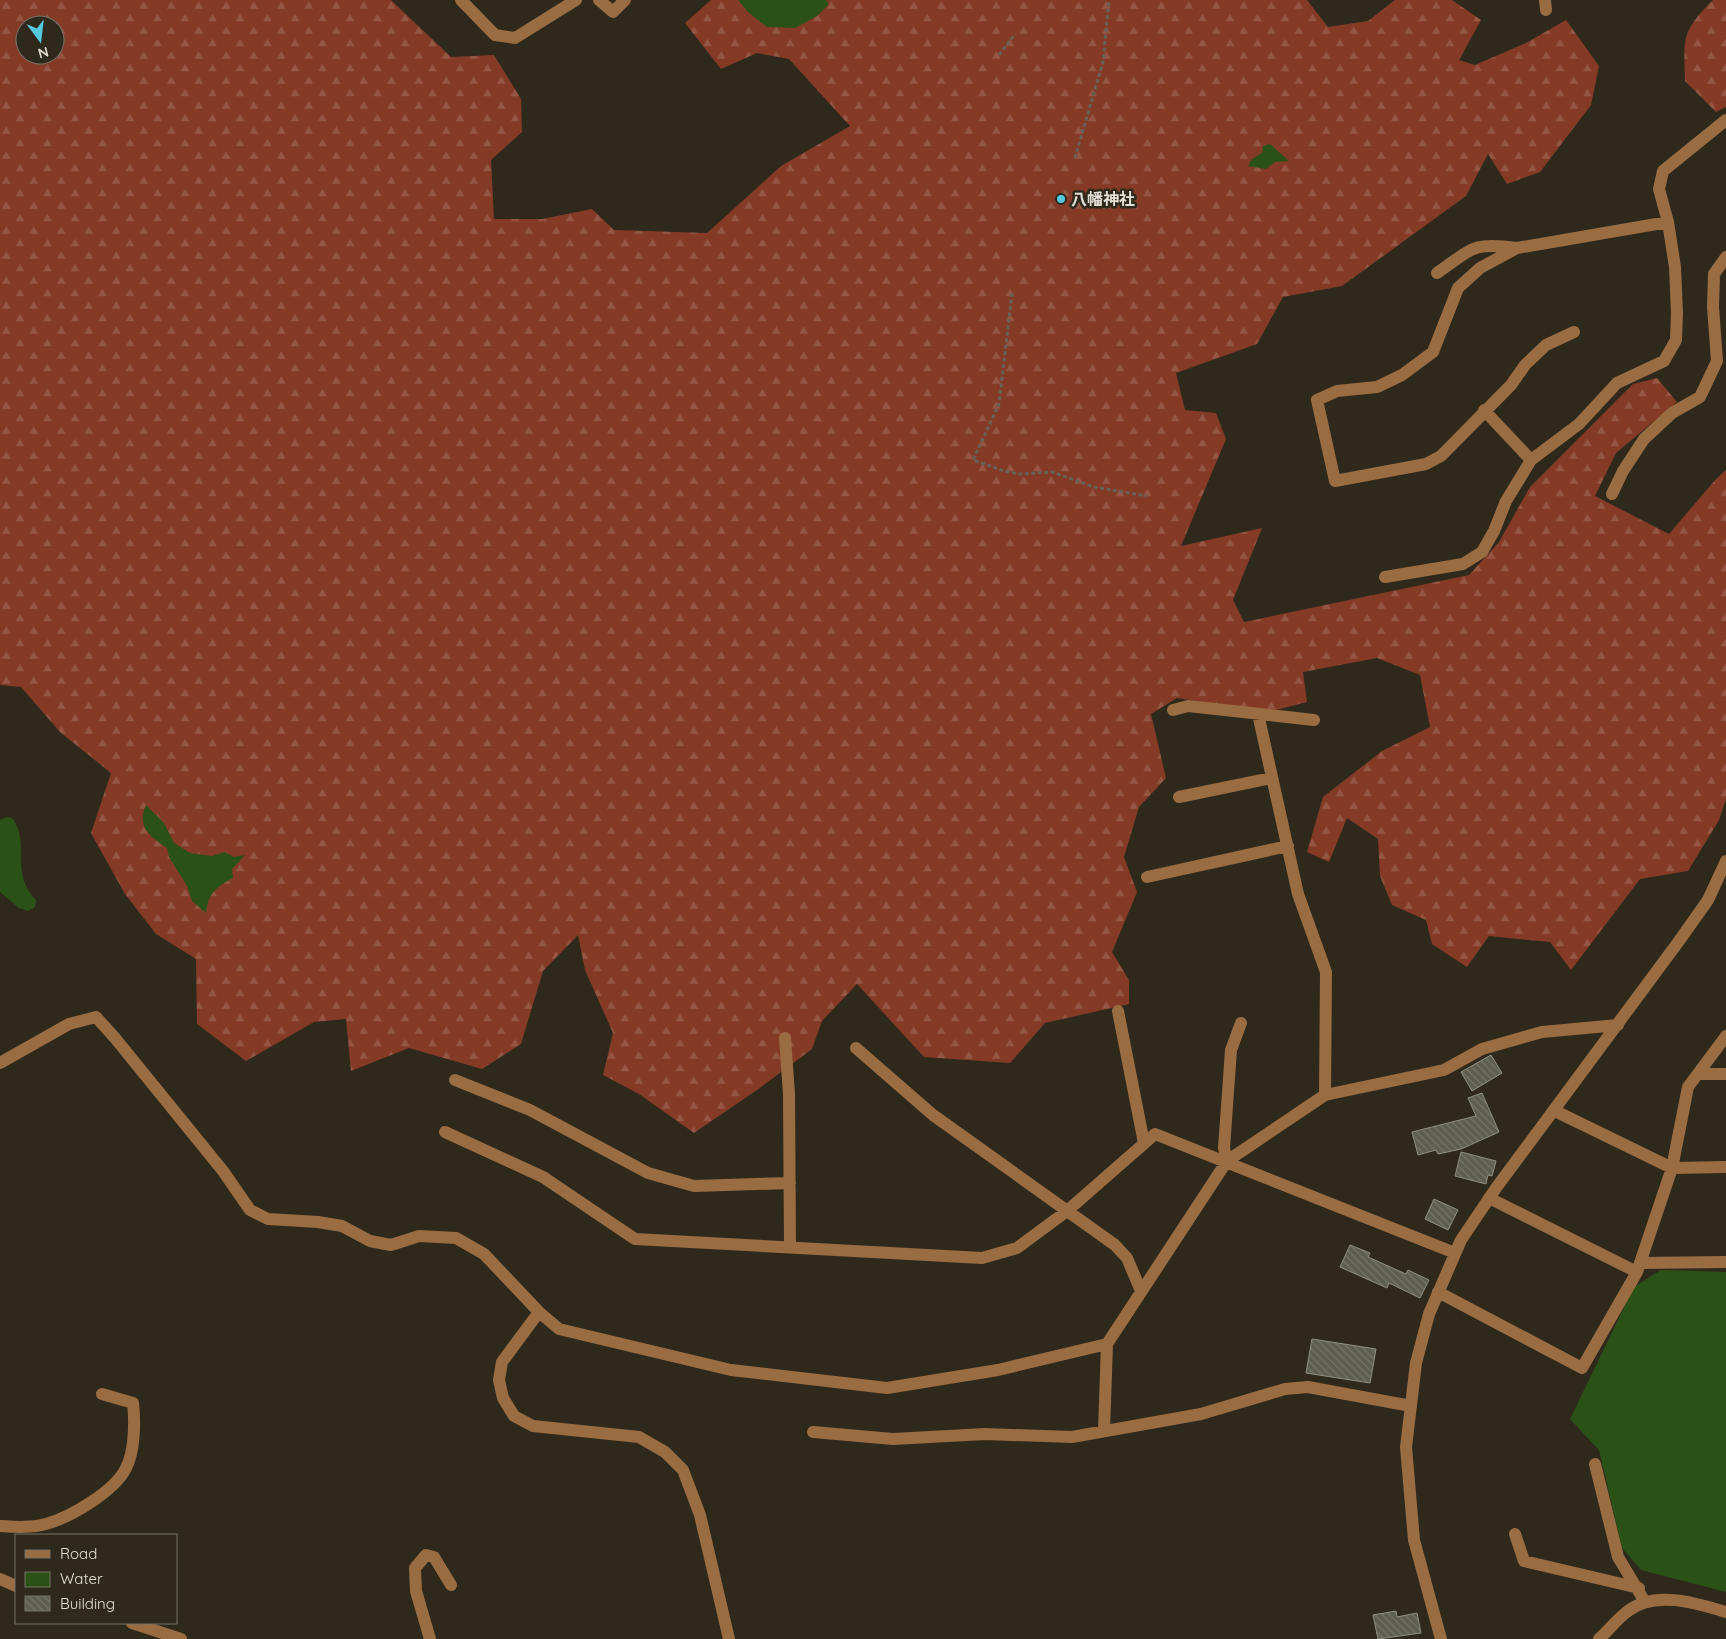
<svg xmlns="http://www.w3.org/2000/svg" width="1726" height="1639" font-family="Quicksand,'Noto Sans JP',sans-serif">
<style>
.forest{fill:url(#forest-firs);fill-rule:evenodd}
.water{fill:#2a5217}
.building{fill:url(#building-back-hatch);stroke:#8f9180}
.lines{fill:none;stroke-linecap:round;stroke-linejoin:round}
.path{stroke:#676156;stroke-width:3;stroke-dasharray:4 2.5;stroke-linecap:butt}
.minor{stroke:#9a6c42;stroke-width:12}
.poi-dot{fill:#55cadf;stroke:#2f291c;stroke-width:2}
.labels{text-anchor:middle;stroke-width:5;stroke-linejoin:round;paint-order:stroke}
.poi-label{font-size:16px;font-weight:bold;fill:#e2dfd6;stroke:#2f291c;text-anchor:start}
</style>
<defs>
<pattern id="forest-firs" width="22" height="20" patternUnits="userSpaceOnUse" patternTransform="scale(1.25)"><rect width="22" height="20" fill="#843a25"/><path d="M5 1l3.5 6h-7zM16 11l3.5 6h-7z" fill="#955644"/></pattern>
<pattern id="building-back-hatch" width="6" height="6" patternUnits="userSpaceOnUse" patternTransform="scale(1.25)"><rect width="6" height="6" fill="#5d5e4e"/><path d="M-1 5l2 2M0 0l6 6M5-1l2 2" fill="none" stroke="#747567"/></pattern>
</defs>
<rect width="100%" height="100%" fill="#2f291c"/>
<!-- forest -->
<path class="forest" d="M0 0H391L451 57 494 55 521 99 522 132 491 160 494 219H542L592 209 614 230 707 233 781 166 850 126 789 59 757 53 721 69 685 23 711 0H1307L1328 27 1368 21 1395 0H1452L1481 20 1459 60 1475 65 1526 43 1566 20 1599 66 1591 105 1540 172 1507 184 1488 154 1466 196 1342 286 1283 297 1257 344 1176 373 1185 410 1216 413 1226 439 1181 546 1262 528 1233 600 1244 622 1469 575 1499 542 1530 487 1633 384 1657 378 1677 402 1616 453 1595 496 1669 534 1716 479 1726 470V799L1719 820 1688 871 1640 879 1571 970 1550 942 1489 936 1467 967 1432 944 1426 920 1392 905 1380 876 1378 839 1347 818 1329 862 1307 852 1323 797 1382 751 1430 727 1420 675 1377 658 1303 672 1307 702 1268 712 1177 698 1151 714 1166 778 1139 807 1124 857 1137 892 1112 952 1129 980V1004L1045 1023 1010 1063 924 1057 857 984 822 1021 812 1049 757 1090 694 1133 639 1094 603 1075 613 1033 585 970 578 935 543 971 521 1044 482 1069 409 1048 351 1071 346 1019 314 1022 246 1061 197 1024 196 959 156 934 125 894 91 833 111 773 60 732 21 687 0 685ZM25 25H55V55H25Z
M1713 0H1726V107L1716 112 1685 81C1684 37 1681 32 1713 0Z"/>
<!-- water -->
<path class="water" d="M738 0H826L829 4 817 16 795 28 767 27 748 12Z
M1270 144 1289 161 1275 162 1266 169 1248 166 1252 159 1262 153 1263 146Z
M146 805 164 823 174 843 190 853 212 856 225 852 234 857 245 855 232 869 233 878C216 887 208 894 206 913L192 901 187 886 169 857 167 848C150 836 136 827 146 805Z
M7 817 12 818C31 841 9 873 36 900L35 907 28 911 19 908 0 892V820Z
M1661 1270 1726 1272V1592L1641 1570 1622 1548 1599 1450 1570 1419 1634 1287Z"/>
<!-- building -->
<path class="building" d="M1491 1055 1502 1073 1472 1091 1461 1072Z
M1482 1093 1499 1132 1461 1149 1438 1154 1436 1150 1418 1155 1412 1132 1476 1116 1468 1098Z
M1461 1152 1496 1161 1492 1176 1488 1175 1486 1184 1455 1176Z
M1434 1199 1458 1210 1448 1230 1425 1219Z
M1350 1245 1370 1253 1368 1257 1406 1274 1408 1270 1429 1280 1420 1298 1389 1283 1387 1288 1340 1267Z
M1312 1339 1376 1349 1370 1383 1306 1373Z
M1396 1611 1397 1617 1417 1613 1421 1633 1378 1639 1373 1615Z"/>
<g class="lines">
<!-- path -->
<path class="path" d="M999 55 1015 34
M1075 158 1103 62 1109 0
M1012 293 999 404 973 460 1004 471 1019 474 1052 472 1094 487 1147 496"/>
<!-- minor -->
<path class="minor" d="M461 0 495 35 515 38 576 0
M599 0 613 12 625 0
M1545 0 1546 10
M1437 273C1473 248 1472 242 1517 248
M1574 332 1546 345 1525 365 1511 385 1441 456 1426 464 1335 481 1317 400 1337 391 1377 387 1402 375 1433 352 1458 288 1480 268 1517 248 1668 222
M1484 410 1531 460
M1612 494 1623 471 1644 439 1672 413 1700 397 1717 361 1713 307 1714 274 1726 257
M1385 577 1463 564 1482 552 1494 531 1506 501 1531 460 1579 424 1617 383 1664 361 1676 340 1677 313 1675 267 1668 222 1659 189 1663 171 1726 120
M1173 710 1188 706 1314 720
M1258 714 1298 894 1326 972 1325 1095
M1179 797 1272 778
M1147 877 1288 846
M1118 1011 1144 1143
M785 1038 789 1094 790 1247
M856 1048 933 1115 1115 1245 1127 1258 1141 1291
M0 1063 69 1024 96 1017 115 1038 223 1171 250 1210 268 1219 318 1222 342 1226 370 1241 391 1245 419 1236 456 1238 484 1254 539 1312 559 1329 731 1370 887 1388 998 1370 1107 1344
M1698 1074H1726
M455 1080 530 1110 648 1173 694 1186 790 1183
M1555 1111 1672 1168 1726 1167
M445 1132 543 1177 635 1239 982 1258 1017 1248 1067 1211 1155 1134 1455 1253
M1227 1161 1224 1148 1231 1050 1241 1023
M1489 1198 1637 1272
M1640 1263 1726 1262
M1438 1292 1582 1368 1637 1272 1672 1168 1688 1087 1726 1036
M539 1312 502 1362 499 1380 503 1398 514 1416 533 1426 639 1437 665 1452 683 1470 700 1515 729 1639
M1104 1431 1107 1344 1227 1161 1325 1095 1444 1070 1482 1049 1542 1032 1618 1025
M813 1432 893 1439 985 1434 1072 1437 1201 1414 1285 1389 1308 1387 1411 1406
M1595 1464 1618 1557 1645 1602
M0 1526C16 1527 31 1528 46 1524 71 1517 115 1491 126 1468 135 1451 135 1421 133 1403L102 1394
M1515 1534 1524 1561 1639 1588
M0 1579 16 1586
M132 1623 181 1639
M430 1639 416 1591 415 1568 426 1555 434 1557 451 1585
M1441 1639 1414 1540 1406 1447 1416 1363 1429 1314 1461 1240 1496 1188 1679 941 1708 900 1726 861
M1599 1639C1609 1630 1617 1619 1628 1611 1655 1590 1696 1603 1726 1612"/>
</g>
<!-- markers -->
<circle class="poi-dot" cx="1061" cy="199" r="5"/>
<g class="labels">
<!-- poi labels -->
<g class="poi-label">
<text x="1071" y="205">八幡神社</text>
</g>
</g>
<!-- legend -->
<rect x="15" y="1534" width="162" height="90" fill="#2f291c" stroke="#777266"/>
<rect x="25" y="1550" width="25" height="8" fill="#9a6c42" stroke="#777266"/>
<text x="60" y="1559" font-size="15" fill="#e2dfd6">Road</text>
<rect x="25" y="1572" width="25" height="15" fill="#2a5217" stroke="#777266"/>
<text x="60" y="1584" font-size="15" fill="#e2dfd6">Water</text>
<rect x="25" y="1596" width="25" height="15" fill="url(#building-back-hatch)" stroke="#777266"/>
<text x="60" y="1609" font-size="15" fill="#e2dfd6">Building</text>
<!-- north arrow -->
<g transform="translate(40 40) rotate(165)"><circle r="24" fill="#2f291c" stroke="#777266"/>
<path d="M0-4L9 19L0 12L-9 19Z" fill="#55cadf"/>
<text y="-8" font-size="14" font-weight="bold" text-anchor="middle" fill="#e2dfd6">N</text>
</g>
</svg>
